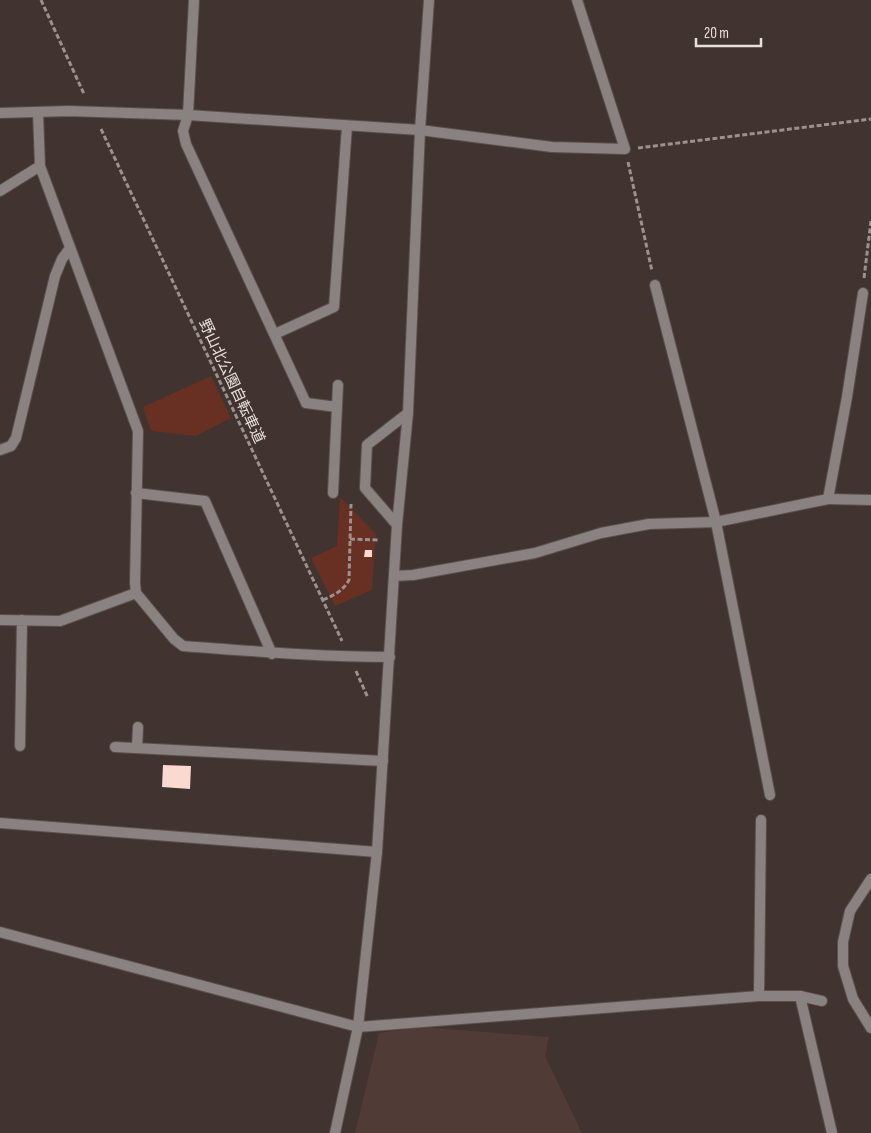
<svg xmlns="http://www.w3.org/2000/svg" width="871" height="1133" font-family="'Sofia Sans Condensed','Noto Sans JP',sans-serif">
<style>
.built{fill:#503b36}
.green{fill:#683022}
.building{fill:#fad9d1}
.lines{fill:none;stroke-linecap:round;stroke-linejoin:round}
.service-casing{stroke:#5c4f4b;stroke-width:12}
.minor-casing{stroke:#5c4f4b;stroke-width:12}
.tertiary-casing{stroke:#5c4f4b;stroke-width:12}
.path{stroke:#9c918e;stroke-width:3;stroke-dasharray:5 2.5;stroke-linecap:butt}
.service{stroke:#898280;stroke-width:10}
.minor{stroke:#898280;stroke-width:10}
.tertiary{stroke:#898280;stroke-width:10}
.labels{text-anchor:middle;stroke-width:5;stroke-linejoin:round;paint-order:stroke}
.street-label{font-size:15px;fill:#e9e0dd;stroke:#41332f}
</style>
<rect width="100%" height="100%" fill="#41332f"/>
<!-- built -->
<path class="built" d="M422 1027 549 1037 545 1056 582 1133H355L379 1033Z"/>
<!-- green -->
<path class="green" d="M211 376 231 418 196 436 151 431 143 407Z
M340 497 376 534 372 590 335 606 311 558 337 546Z"/>
<!-- building -->
<path class="building" d="M365 550H372V557H364Z
M163 765 191 766 190 789 162 787Z"/>
<g class="lines">
<!-- service casing -->
<g class="service-casing">
<path id="service" d="M420 130 552 147 625 149 577 0
M306 403 337 407
M333 493 338 385
M828 499 871 500
M397 525 365 488 367 445 408 413
M137 748 138 727
M0 823 377 852
M871 879 850 911 843 942V966L853 999 871 1028
M759 996 761 820
M800 996 832 1133"/>
</g>
<!-- minor casing -->
<g class="minor-casing">
<path id="minor" d="M38 113 40 166 138 431 135 583 136 593 174 639 183 646C252 651 321 657 390 657
M188 115 183 131 186 144 306 403
M0 191 40 166
M655 285 716 522 770 795
M275 334 334 307 347 126
M0 450 11 446 16 438 55 276 62 259 70 248
M136 493 205 501 272 654
M394 576 413 575 535 553 601 533 649 524 716 522 828 499 847 397 863 293
M0 620 60 621 136 593
M20 746 22 620
M115 747 383 761
M358 1027 759 996H800L822 1001"/>
</g>
<!-- tertiary casing -->
<g class="tertiary-casing">
<path id="tertiary" d="M0 113 69 111 188 115 420 130
M188 115 194 0
M0 932 358 1027
M335 1133 358 1027 377 852 397 525 408 413 420 130 429 0"/>
</g>
<!-- path -->
<path class="path" d="M41 0 84 94
M101 129 342 641
M638 148 871 119
M628 162 652 271
M864 278 871 221
M350 539 380 540
M323 600C334 595 343 591 349 580L351 504
M356 671 368 698"/>
<!-- service -->
<use href="#service" class="service"/>
<!-- minor -->
<use href="#minor" class="minor"/>
<!-- tertiary -->
<use href="#tertiary" class="tertiary"/>
</g>
<g class="labels">
<!-- street labels -->
<g class="street-label">
<text transform="translate(232 381) rotate(65)" y="5">野山北公園自転車道</text>
</g>
</g>
<!-- scale -->
<path d="M696 38v8h65v-8" fill="none" stroke="#e9e0dd" stroke-width="2.5"/>
<text x="704" y="38" font-size="15" fill="#e9e0dd" stroke="#41332f" stroke-width="4" paint-order="stroke">20 m</text>
</svg>
